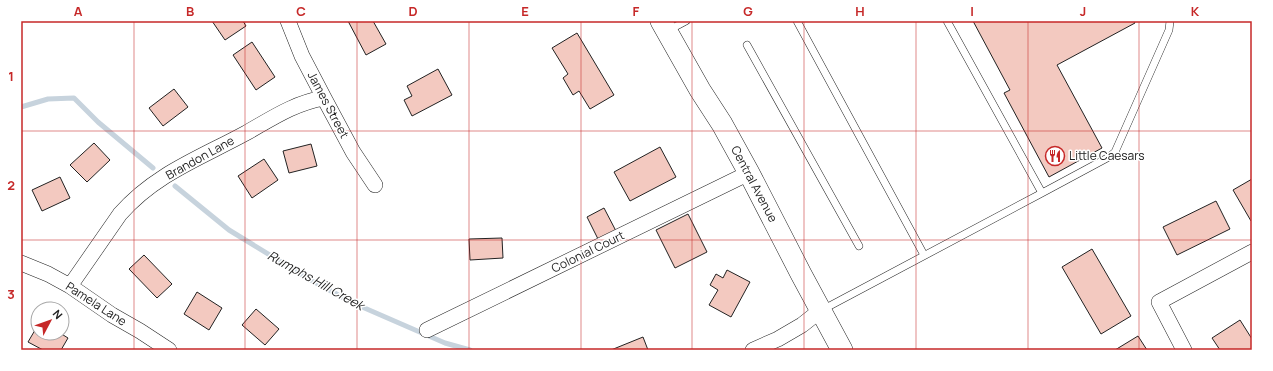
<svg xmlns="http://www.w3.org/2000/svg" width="1273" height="371" font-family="Manrope,sans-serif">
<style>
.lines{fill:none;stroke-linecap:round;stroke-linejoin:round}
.stream{stroke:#c7d3dd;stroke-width:5}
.building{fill:#f3c9c0;stroke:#222}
.lane-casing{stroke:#222;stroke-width:8}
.street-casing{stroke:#222;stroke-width:16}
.secondary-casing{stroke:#222;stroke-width:22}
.lane{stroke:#fff;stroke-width:7}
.street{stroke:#fff;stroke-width:15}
.secondary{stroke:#fff;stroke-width:21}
.grid{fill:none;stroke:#c62828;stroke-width:1;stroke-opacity:0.55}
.labels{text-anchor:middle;stroke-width:3;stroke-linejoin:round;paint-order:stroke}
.street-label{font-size:12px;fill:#222;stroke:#fff}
.poi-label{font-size:12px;fill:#222;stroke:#fff;text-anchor:start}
.water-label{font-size:13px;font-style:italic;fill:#222;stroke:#fff}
.neatline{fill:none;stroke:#c62828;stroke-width:1.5}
.grid-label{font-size:13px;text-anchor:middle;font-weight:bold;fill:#c62828}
</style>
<rect width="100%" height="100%" fill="#fff"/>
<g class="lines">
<!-- stream -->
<path class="stream" d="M21 107 48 99 74 98 98 122 153 168
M175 186 229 230 309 279 353 303 445 343 470 350"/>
</g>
<!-- building -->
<path class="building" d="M212 21H243L246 26 225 40Z
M348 21H373L386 44 366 55Z
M973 21H1134L1135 23 1057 65 1102 148 1049 177 1004 93 1010 90Z
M577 33 614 95 590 109 579 91 573 95 563 78 568 74 552 48Z
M252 42 275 77 256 90 233 55Z
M438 69 452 95 412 116 404 100 412 96 407 86Z
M174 89 188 107 163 126 149 108Z
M94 143 110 160 87 182 70 165Z
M311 144 317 166 289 173 283 151Z
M660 147 676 177 630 201 614 172Z
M264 159 278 180 252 198 238 176Z
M60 177 70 198 42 211 32 190Z
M1252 179V221H1251L1233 190Z
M1216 201 1230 229 1177 255 1163 227Z
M604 208 616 231 599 241 587 217Z
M688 214 707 252 675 268 656 230Z
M502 238 503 258 470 260 469 239Z
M1092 249 1131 316 1101 334 1062 267Z
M144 255 172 284 157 298 129 269Z
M727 270 750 282 731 317 709 305 718 290 710 285 716 274 723 278Z
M197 292 222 308 209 330 184 314Z
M256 309 279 329 265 345 242 325Z
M1240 320 1252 339V350H1220L1212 338Z
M38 325V333H60L68 338 61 350H43L28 342Z
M1138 336 1147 350H1115Z
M643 337 648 350H611Z"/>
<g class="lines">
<!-- lane casing -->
<g class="lane-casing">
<path id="lane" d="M797 21 924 255
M669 30 686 21
M747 45 859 246
M1042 193 1109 157 1115 152 1169 30 1170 21
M822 310 1042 193 947 21"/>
</g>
<!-- street casing -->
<g class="street-casing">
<path id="street" d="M288 21 302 56 324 98 353 152 375 185
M21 263 48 274 70 286 112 315 140 331 169 350
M70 286 120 214C155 174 200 158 246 133 271 119 294 103 324 98
M427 330 749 173
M753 350 778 339 802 325 821 310
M1184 350 1159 302 1252 252"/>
</g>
<!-- secondary casing -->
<g class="secondary-casing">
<path id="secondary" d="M661 21 700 90 722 124 749 173 801 274 842 350"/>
</g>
<!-- lane -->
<use href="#lane" class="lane"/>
<!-- street -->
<use href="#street" class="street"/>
<!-- secondary -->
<use href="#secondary" class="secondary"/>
</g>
<!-- grid -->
<path class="grid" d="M134 21V350M245 21V350M357 21V350M469 21V350M581 21V350M692 21V350M804 21V350M916 21V350M1028 21V350M1139 21V350M21 131H1252M21 240H1252"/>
<!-- icons -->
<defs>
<g id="restaurant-ring" transform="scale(1)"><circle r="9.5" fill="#fff" stroke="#c62828" stroke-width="1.5"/><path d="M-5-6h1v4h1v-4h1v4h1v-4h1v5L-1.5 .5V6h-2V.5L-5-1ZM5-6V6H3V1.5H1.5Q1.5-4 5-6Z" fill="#c62828"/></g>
</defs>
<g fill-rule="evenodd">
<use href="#restaurant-ring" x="1055" y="156"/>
</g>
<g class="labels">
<!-- street labels -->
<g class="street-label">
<text transform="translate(328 105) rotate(62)" y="4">James Street</text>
<text transform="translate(200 158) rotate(-29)" y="4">Brandon Lane</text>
<text transform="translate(754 184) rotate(62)" y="4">Central Avenue</text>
<text transform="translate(588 252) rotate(-26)" y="4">Colonial Court</text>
<text transform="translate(96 304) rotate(33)" y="4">Pamela Lane</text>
</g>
<!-- poi labels -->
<g class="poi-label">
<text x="1069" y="160">Little Caesars</text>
</g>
<!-- water labels -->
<g class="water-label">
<text transform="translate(316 280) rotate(29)" y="5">Rumphs Hill Creek</text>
</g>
</g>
<!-- border -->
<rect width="1273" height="371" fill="none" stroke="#ffffff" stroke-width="44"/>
<!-- north arrow -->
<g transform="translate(50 321) rotate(49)"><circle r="19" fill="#ffffff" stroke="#a7a7a7"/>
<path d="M0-3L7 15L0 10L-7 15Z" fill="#c62828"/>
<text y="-6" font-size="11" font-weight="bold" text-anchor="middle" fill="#222222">N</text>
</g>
<rect x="22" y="22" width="1229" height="327" class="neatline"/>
<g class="grid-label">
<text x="78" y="16">A</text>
<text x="190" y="16">B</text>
<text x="301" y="16">C</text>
<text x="413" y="16">D</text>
<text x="525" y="16">E</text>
<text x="636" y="16">F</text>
<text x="748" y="16">G</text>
<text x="860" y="16">H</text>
<text x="972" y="16">I</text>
<text x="1083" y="16">J</text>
<text x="1195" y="16">K</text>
<text x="11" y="81">1</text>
<text x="11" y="190">2</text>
<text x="11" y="299">3</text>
</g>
</svg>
